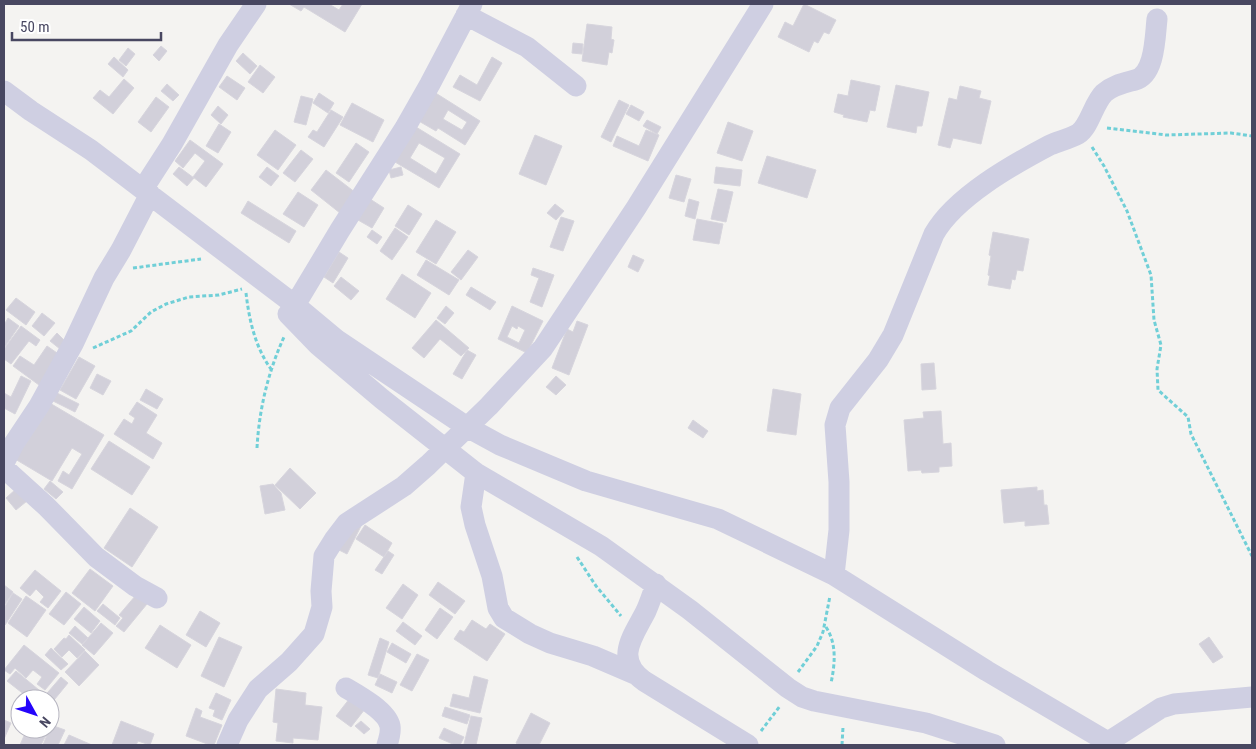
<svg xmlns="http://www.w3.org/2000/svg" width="1256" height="749" font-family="'Roboto Condensed',sans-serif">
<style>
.building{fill:#d2d0da;stroke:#d7d5dd;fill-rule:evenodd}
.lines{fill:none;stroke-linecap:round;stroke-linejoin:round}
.path{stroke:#70cfd7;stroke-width:3;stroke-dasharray:4 2.5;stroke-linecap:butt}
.street{stroke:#cfcfe2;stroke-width:21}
</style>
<rect width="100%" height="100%" fill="#f4f3f1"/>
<!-- building -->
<path class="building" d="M289 4H329L339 10 343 4H362L345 32 304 7 301 11Z
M804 4 836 20 829 34 824 32 818 43 814 41 809 52 778 37 785 22 793 26Z
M587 24 612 27 611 39 614 40 612 53 609 52 607 65 582 61Z
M573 43 583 44 582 54 572 53Z
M161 46 167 51 159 61 153 55Z
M128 48 135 54 126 66 119 60Z
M243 53 257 66 250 74 236 61Z
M114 57 128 70 123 77 108 64Z
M492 57 502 63 480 101 453 87 460 75 477 85Z
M260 65 275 77 263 93 248 82Z
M227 76 245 88 237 100 219 87Z
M124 79 134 88 113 114 93 98 100 90 109 97Z
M851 80 880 86 875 111 870 110 867 122 843 117 844 115 834 112 838 94 848 96Z
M167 84 179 95 173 101 161 91Z
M896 85 929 92 922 126H917L916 133 887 127Z
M960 86 981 91 979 98 991 101 981 144 953 138 950 148 938 145 949 98 957 100Z
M434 92 480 121 465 145 438 128 436 131 417 120ZM448 110 467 122 462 130 443 119Z
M319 93 334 103 328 113 313 103Z
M301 96 313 99 306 125 294 122Z
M156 97 169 107 151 132 138 122Z
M619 100 629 105 611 142 601 137Z
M352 103 384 120 373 142 340 125Z
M631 105 644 112 639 121 626 114Z
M218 106 228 115 221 124 211 115Z
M331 110 343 117 324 147 308 137 313 130 317 132Z
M647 120 661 127 657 134 643 126Z
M728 122 753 131 742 161 717 153Z
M219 124 231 132 218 153 206 146Z
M416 127 460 154 439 188 395 162ZM419 143 445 158 436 174 410 158Z
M275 130 296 145 278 170 257 155Z
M646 130 659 135 648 161 613 146 617 136 639 146Z
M535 135 562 146 546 185 519 174Z
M190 140 223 164 206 187 193 177 205 161 195 153 183 168 175 161Z
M356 143 369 152 349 182 336 173Z
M301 150 313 159 295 182 283 173Z
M767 156 816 170 807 198 758 183Z
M179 167 194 178 187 186 173 174Z
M267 167 279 176 271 186 259 177Z
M401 167 403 175 391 178 389 170Z
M716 167 742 170 740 186 714 183Z
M326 170 356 193 340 213 311 190Z
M676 175 691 179 684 202 669 198Z
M718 189 733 192 726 222 711 219Z
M298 192 318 205 304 227 283 214Z
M370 199 384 208 372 228 358 220Z
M689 199 699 202 695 219 685 216Z
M248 201 296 231 289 243 241 213Z
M555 204 564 211 556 220 547 213Z
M408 205 422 214 409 235 395 226Z
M561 217 574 221 563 251 550 247Z
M697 219 723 224 719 244 693 240Z
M436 220 456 232 436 264 416 252Z
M395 228 408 237 392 260 380 251Z
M372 230 382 237 377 244 367 237Z
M993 232 1029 239 1023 271 1017 270 1015 280 1012 279 1010 289 988 285 990 276 988 275 991 256 989 255Z
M468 250 478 257 461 280 451 272Z
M339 252 348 258 333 283 324 277Z
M633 255 644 260 638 272 628 267Z
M426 260 459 280 449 295 417 275Z
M533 268 554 275 542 307 530 302 539 278 531 275Z
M402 274 431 293 415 318 386 299Z
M341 277 359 291 351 300 334 286Z
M471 287 496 302 490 310 466 295Z
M16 298 35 312 26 325 6 310Z
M446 306 454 313 445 324 437 318Z
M512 306 543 321 527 353 498 339ZM512 326 517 329 518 326 525 330 519 343 507 337Z
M42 313 55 323 44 336 32 326Z
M8 318 19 326 4 348V325Z
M436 320 469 348 461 356 440 339 424 358 412 348Z
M577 321 588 325 569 375 552 368 567 329 573 332Z
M21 326 40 340 36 346 29 341 11 364 4 359V349Z
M57 333 66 342 60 349 50 341Z
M47 346 60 355 39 385 13 366 20 356 34 365Z
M467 350 476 355 462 379 453 374Z
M79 357 95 366 76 399 60 390Z
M934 363 936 389 922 390 921 364Z
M97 374 111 381 103 395 90 388Z
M21 376 31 381 15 414 4 408V393L11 397Z
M556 376 566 385 556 395 546 387Z
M146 389 163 399 157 409 140 400Z
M773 389 801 394 796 435 767 431Z
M57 393 79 404 75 412 53 401Z
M48 402 104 435 72 489 58 481 63 471 69 475 82 454 72 448 52 481 15 459Z
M137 402 157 415 146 433 162 443 153 459 114 434 124 419 132 424 135 418 129 414Z
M941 411 943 444 951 443 952 466 939 467V472L922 473 921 470 908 471 904 420 924 418 923 412Z
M693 420 708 431 703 438 688 428Z
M109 441 150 467 132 495 91 469Z
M290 468 316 493 300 509 275 485Z
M50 481 63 492 56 499 44 489Z
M273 484 281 493 285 510 265 514 260 486Z
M1037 487V491L1043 490 1044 505H1047L1049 524 1025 526V521L1004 523 1001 490Z
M16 489 27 501 16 510 6 498Z
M130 508 158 527 132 567 104 548Z
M354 520 362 524 347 554 339 550Z
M365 525 392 543 384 557 356 539Z
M388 551 394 555 382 574 375 570Z
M90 569 113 586 95 611 72 593Z
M35 570 61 591 48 608 40 602 44 597 36 589 30 596 20 588Z
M438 582 465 601 455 614 429 595Z
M403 584 418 595 402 619 386 608Z
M4 585 13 592 4 606Z
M66 592 81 604 64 625 49 614Z
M13 593 22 599 5 625 4 624V608Z
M136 595 147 604 124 632 116 626 123 618 119 615Z
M26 596 46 610 27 637 8 623Z
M103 604 120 618 115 625 97 611Z
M84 607 100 621 91 633 74 619Z
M440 608 453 617 437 639 425 630Z
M200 611 220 623 206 647 186 635Z
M472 620 486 629 490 624 505 634 487 661 454 639 460 630 464 632Z
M403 622 422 636 415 645 396 631Z
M101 623 113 633 94 655 82 645Z
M160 625 191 645 177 668 145 648Z
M75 626 88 638 82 644 69 633Z
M69 635 85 650 77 658 69 650 62 657 54 649 64 638 66 639Z
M219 637 242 647 224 687 201 676Z
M1209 637 1223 657 1213 663 1199 644Z
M380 638 389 642 378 678 368 675Z
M392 643 411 654 406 663 387 652Z
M24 645 59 673 45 690 37 684 42 677 33 670 26 678 15 668 10 674 4 670Z
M51 648 68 664 61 670 45 655Z
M85 651 99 665 79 686 65 672Z
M417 654 429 660 412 691 400 685Z
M16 671 45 695 41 699H30L7 681Z
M380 674 397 682 392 693 375 685Z
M474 676 488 680 480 713 450 706 453 694 469 698Z
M61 677 68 683 50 705V699H42Z
M276 689 306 693 305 705 322 707 318 740 293 738V743L276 741 278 723 273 722Z
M216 693 231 700 222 720 213 716 215 710 209 708Z
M350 698 365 709 351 727 336 716Z
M445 707 470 715 467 724 442 716Z
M196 708 202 711 200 717 222 725 214 745H210L186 736Z
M531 713 550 723 539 745H519L516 743Z
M471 716 482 718 476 745 464 744Z
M4 720 11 723 4 739Z
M121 721 154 734 150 745 138 741 136 745H112Z
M361 721 370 729 364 734 355 726Z
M51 725 65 730 58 745H43Z
M444 728 464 737 460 745H455L439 738Z
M27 729H32L46 735 41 745H20Z
M69 735 92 745H64Z"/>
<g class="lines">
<!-- path -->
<path class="path" d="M1107 128 1166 135 1231 133 1252 136
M1092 147 1104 166 1127 211 1151 275 1154 320 1161 345 1157 369 1158 390 1188 417 1191 434 1252 556
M133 268 201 259
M246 293C249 319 255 347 271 369
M93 348 131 331 151 312 166 304 189 297 219 295 242 289
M257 448C259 410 268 372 284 337
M577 557 596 586 621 616
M826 627C837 644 835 664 831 683
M798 672 817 646 823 632 830 596
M761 731 780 706
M842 745 843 727"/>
<!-- street -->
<path class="street" d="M466 15 527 47 576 86
M4 91 31 111 91 150 295 305 337 340 467 427 500 445 586 481 718 519 834 575 987 671 1113 745
M143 189 172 144 228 45 256 4
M295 305 340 230 405 128 430 84 472 4
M288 314 318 345 382 399 476 473 601 546 690 610 788 688 802 697 814 701 926 723 995 745
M4 463 13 445 39 406 73 344 104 278 121 250 150 194
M4 468 46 506 96 557 135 586 157 598
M476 473 471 507 475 525 492 576 498 608 504 618 530 634 550 643 593 656 635 674
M834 575 839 530V482L835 425 840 408 878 360 893 335 934 234C955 197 1012 165 1050 145 1059 141 1069 139 1078 134 1090 126 1093 104 1104 93 1113 85 1124 83 1135 80 1155 75 1155 37 1157 19
M656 584C653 593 650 602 646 611 634 635 613 659 644 681L748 745
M346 688C358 695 387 711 390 726 391 732 389 739 387 745
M1108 742 1161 708 1174 704 1252 697
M227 745 238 720 258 689 289 662 314 634 322 607 321 591 324 556 334 540 347 523 404 486 428 465 489 406 543 348 636 208 763 4"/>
</g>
<!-- border -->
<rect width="1256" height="749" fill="none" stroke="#484761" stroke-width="10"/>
<!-- north arrow -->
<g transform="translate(35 714) rotate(130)"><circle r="24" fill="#ffffff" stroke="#b6b5c0"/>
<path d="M0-4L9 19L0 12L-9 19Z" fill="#2505fb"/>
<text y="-8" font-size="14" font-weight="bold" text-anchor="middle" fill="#484761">N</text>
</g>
<!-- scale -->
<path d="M12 32v8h149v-8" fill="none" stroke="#484761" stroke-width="2.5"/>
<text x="20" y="32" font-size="15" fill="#484761" stroke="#ffffff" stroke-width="4" paint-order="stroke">50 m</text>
</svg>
